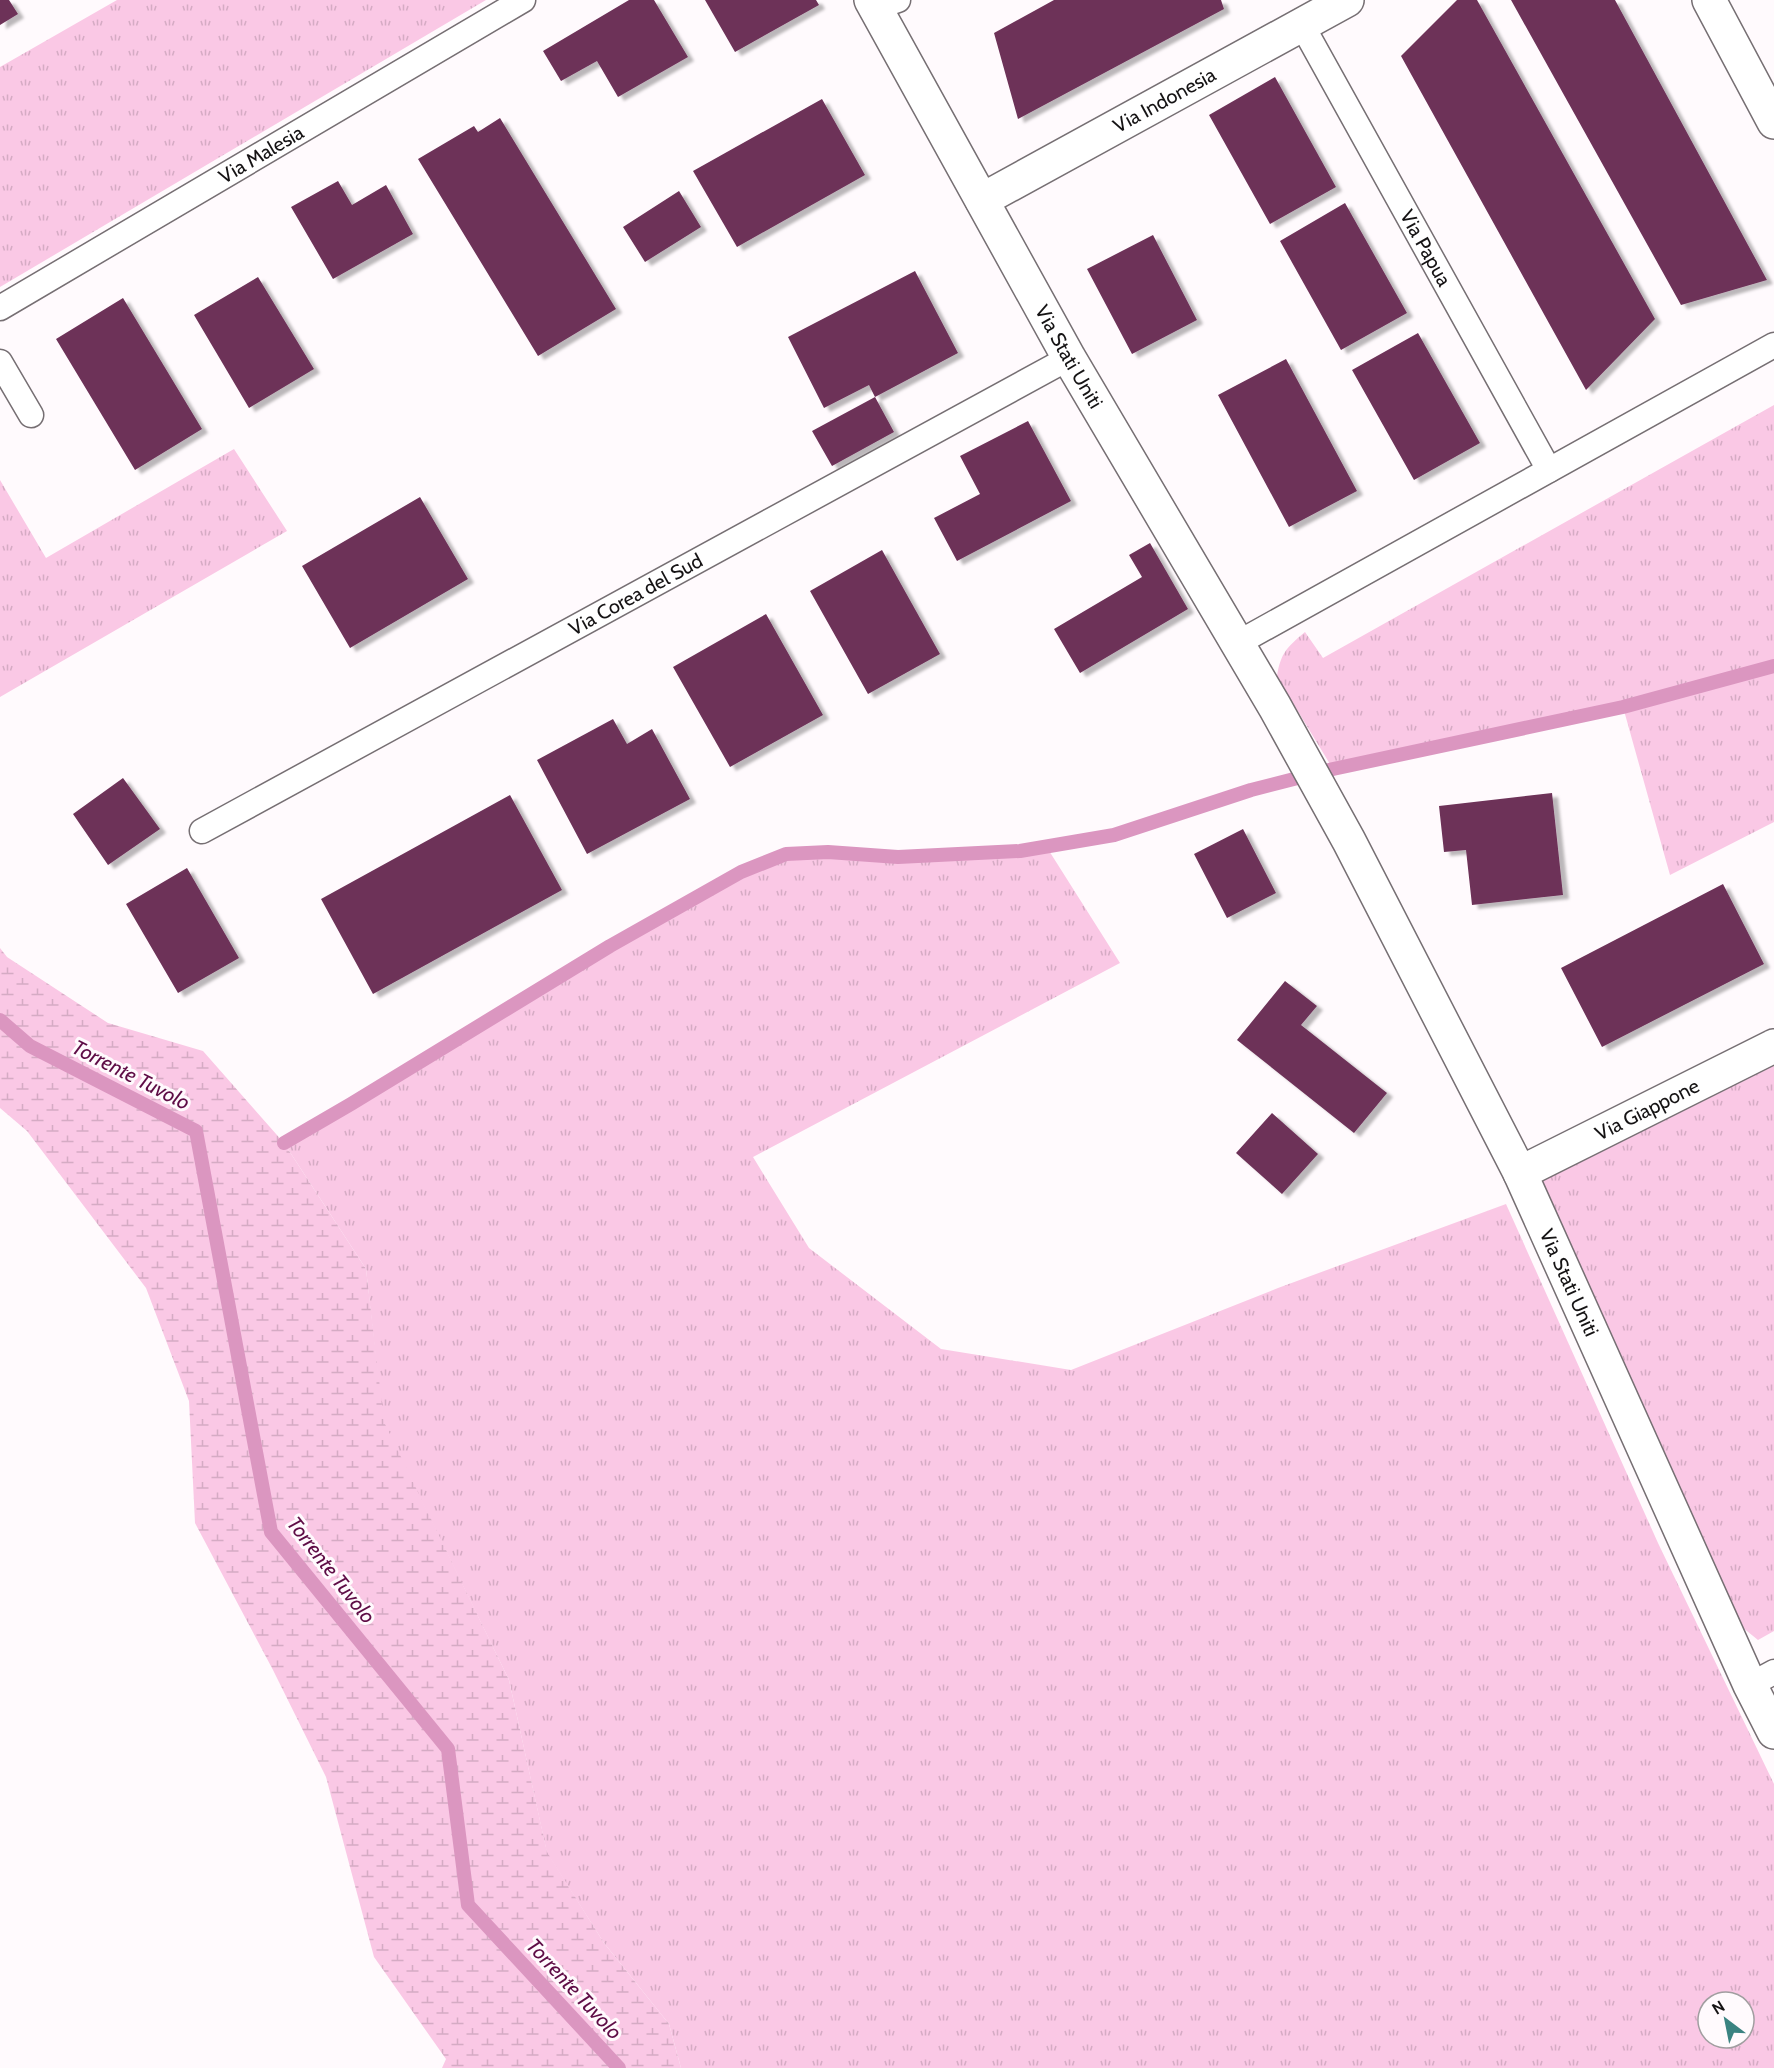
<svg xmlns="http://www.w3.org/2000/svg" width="1774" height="2068" font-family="Cabin,sans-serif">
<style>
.grass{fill:url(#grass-tufts);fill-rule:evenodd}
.wetland{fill:url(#wetland-marsh)}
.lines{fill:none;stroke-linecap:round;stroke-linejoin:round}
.stream{stroke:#db96c0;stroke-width:14}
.building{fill:#6d3258;filter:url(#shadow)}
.service-casing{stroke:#766f73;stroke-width:27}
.minor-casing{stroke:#766f73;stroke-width:36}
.service{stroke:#fff;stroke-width:24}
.minor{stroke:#fff;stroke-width:33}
.labels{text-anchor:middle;stroke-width:6;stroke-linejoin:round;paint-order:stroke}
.street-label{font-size:20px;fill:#151314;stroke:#fffafd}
.water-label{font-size:21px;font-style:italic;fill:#5e0c46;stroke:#fffafd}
</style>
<defs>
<pattern id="grass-tufts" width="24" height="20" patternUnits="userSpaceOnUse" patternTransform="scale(1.5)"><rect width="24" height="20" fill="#fac8e5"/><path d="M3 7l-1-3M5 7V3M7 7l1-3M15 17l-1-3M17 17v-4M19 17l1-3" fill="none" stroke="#d5abc4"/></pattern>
<pattern id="wetland-marsh" width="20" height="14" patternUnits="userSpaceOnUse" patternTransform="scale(1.5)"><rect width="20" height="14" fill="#fac8e5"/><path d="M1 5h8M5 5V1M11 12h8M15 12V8" fill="none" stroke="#d5abc4"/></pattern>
<filter id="shadow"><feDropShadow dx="6" dy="4" stdDeviation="1.5" flood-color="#0004"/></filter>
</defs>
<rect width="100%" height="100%" fill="#fffafd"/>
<!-- grass -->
<path class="grass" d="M117 0H486L0 287V67Z
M1774 405V822L1670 875 1623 707 1333 769 1277 677C1280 654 1287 647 1305 632L1323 658Z
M234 449 287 531 0 697V480L46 558Z
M1046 846 1120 963 753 1157 809 1248 941 1349 1071 1370 1278 1288 1506 1204 1658 1543 1774 1784V2068H681L669 2024 604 1943 547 1853 509 1680 383 1422 366 1269 284 1143 351 1104 610 946 741 872 786 854 828 852 898 857 1020 851ZM1708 2002H1744V2038H1708Z
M1774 1064V1631L1758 1640 1737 1623 1540 1188 1543 1173Z"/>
<!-- wetland -->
<path class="wetland" d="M0 948 7 957 108 1023 203 1051 284 1143 366 1269 384 1422 509 1680 547 1852 604 1943 669 2024 681 2068H442L446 2059 374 1957 326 1777 273 1670 195 1523 189 1401 146 1288 27 1131 0 1108Z"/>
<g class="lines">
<!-- stream -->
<path class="stream" d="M0 1020 30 1046 196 1131 271 1532 448 1749 468 1905 619 2068
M284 1143 351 1104 610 946 741 872 786 854 828 852 898 857 1020 851 1114 835 1251 790 1333 769 1623 707 1774 666"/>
</g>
<!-- building -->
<path class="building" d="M0 0H9L18 14 0 25Z
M629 0H654L688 57 618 97 597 61 561 81 543 51Z
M705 0H816L819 5 735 52Z
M1054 0H1221L1224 9 1018 119 994 33Z
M1457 0H1477L1655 319 1586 390 1401 56Z
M1511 0H1615L1767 280 1681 305Z
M1275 77 1336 187 1270 224 1209 115Z
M822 99 865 175 737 247 693 171Z
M500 118 616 309 538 356 418 159 474 126 478 132Z
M338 181 352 205 386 185 413 234 333 279 291 207Z
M679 191 701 227 645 262 623 227Z
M1345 203 1407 313 1341 350 1280 241Z
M1153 235 1197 320 1132 354 1087 269Z
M915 271 958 353 875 397 869 385 824 408 788 337Z
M258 277 314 369 249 408 194 315Z
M123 298 202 429 135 470 56 339Z
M1418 333 1480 443 1414 480 1352 370Z
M1286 359 1357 491 1289 527 1218 395Z
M875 397 894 432 832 466 812 431Z
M1028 421 1071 501 957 561 934 518 980 494 960 456Z
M420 497 468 579 350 648 302 566Z
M1150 543 1188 609 1080 673 1054 629 1142 577 1129 555Z
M882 550 940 654 868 694 810 591Z
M766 614 823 715 730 767 673 667Z
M613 719 627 744 652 729 690 799 587 854 537 760Z
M123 778 160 829 108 865 73 814Z
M1552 793 1563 895 1472 905 1466 850 1444 852 1439 806Z
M510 795 562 890 373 994 321 899Z
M1243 829 1276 893 1227 918 1194 854Z
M187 868 239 958 178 993 126 904Z
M1723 884 1764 964 1602 1047 1561 968Z
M1285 981 1317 1006 1301 1025 1387 1093 1354 1133 1237 1040Z
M1272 1113 1318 1154 1282 1194 1236 1153Z"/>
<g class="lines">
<!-- service casing -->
<g class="service-casing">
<g id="service">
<path d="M875 8 898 0"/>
<path id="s1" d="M1302 25 1549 470"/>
<path id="s2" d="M0 308 523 0"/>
<path d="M0 362 31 415"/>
<path d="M1238 643 1774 345"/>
<path id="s3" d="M202 831 1069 358"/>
<path d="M1750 1685 1774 1672"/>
</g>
</g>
<!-- minor casing -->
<g class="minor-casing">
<g id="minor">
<path id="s4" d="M871 0 1069 358 1275 707 1349 841 1520 1173 1750 1685 1774 1732"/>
<path d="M1709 0 1774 122"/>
<path id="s5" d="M982 200 1347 0"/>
<path id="s6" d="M1520 1173 1774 1046"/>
</g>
</g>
<!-- service -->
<use href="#service" class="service"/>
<!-- minor -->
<use href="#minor" class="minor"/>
</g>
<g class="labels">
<!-- street labels -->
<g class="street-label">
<text dy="7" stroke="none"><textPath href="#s5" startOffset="208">Via Indonesia</textPath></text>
<text dy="7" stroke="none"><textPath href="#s2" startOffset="303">Via Malesia</textPath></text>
<text dy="7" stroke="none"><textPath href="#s1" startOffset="255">Via Papua</textPath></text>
<text dy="7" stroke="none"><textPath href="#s4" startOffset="408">Via Stati Uniti</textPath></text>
<text dy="7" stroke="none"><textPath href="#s3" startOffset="494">Via Corea del Sud</textPath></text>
<text dy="7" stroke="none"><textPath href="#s6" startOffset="142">Via Giappone</textPath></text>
<text dy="7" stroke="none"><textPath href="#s4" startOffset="1461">Via Stati Uniti</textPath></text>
</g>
<!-- water labels -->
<g class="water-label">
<text transform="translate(131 1075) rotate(27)" y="7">Torrente Tuvolo</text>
<text transform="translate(331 1570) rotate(52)" y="7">Torrente Tuvolo</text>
<text transform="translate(574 1989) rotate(47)" y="7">Torrente Tuvolo</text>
</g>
</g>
<!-- north arrow -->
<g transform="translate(1726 2020) rotate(328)"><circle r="28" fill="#fffafd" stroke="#a19ea0" stroke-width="1.5"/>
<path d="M0-4.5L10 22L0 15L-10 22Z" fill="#3a8381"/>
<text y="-9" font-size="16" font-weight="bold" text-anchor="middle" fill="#151314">N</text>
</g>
</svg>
